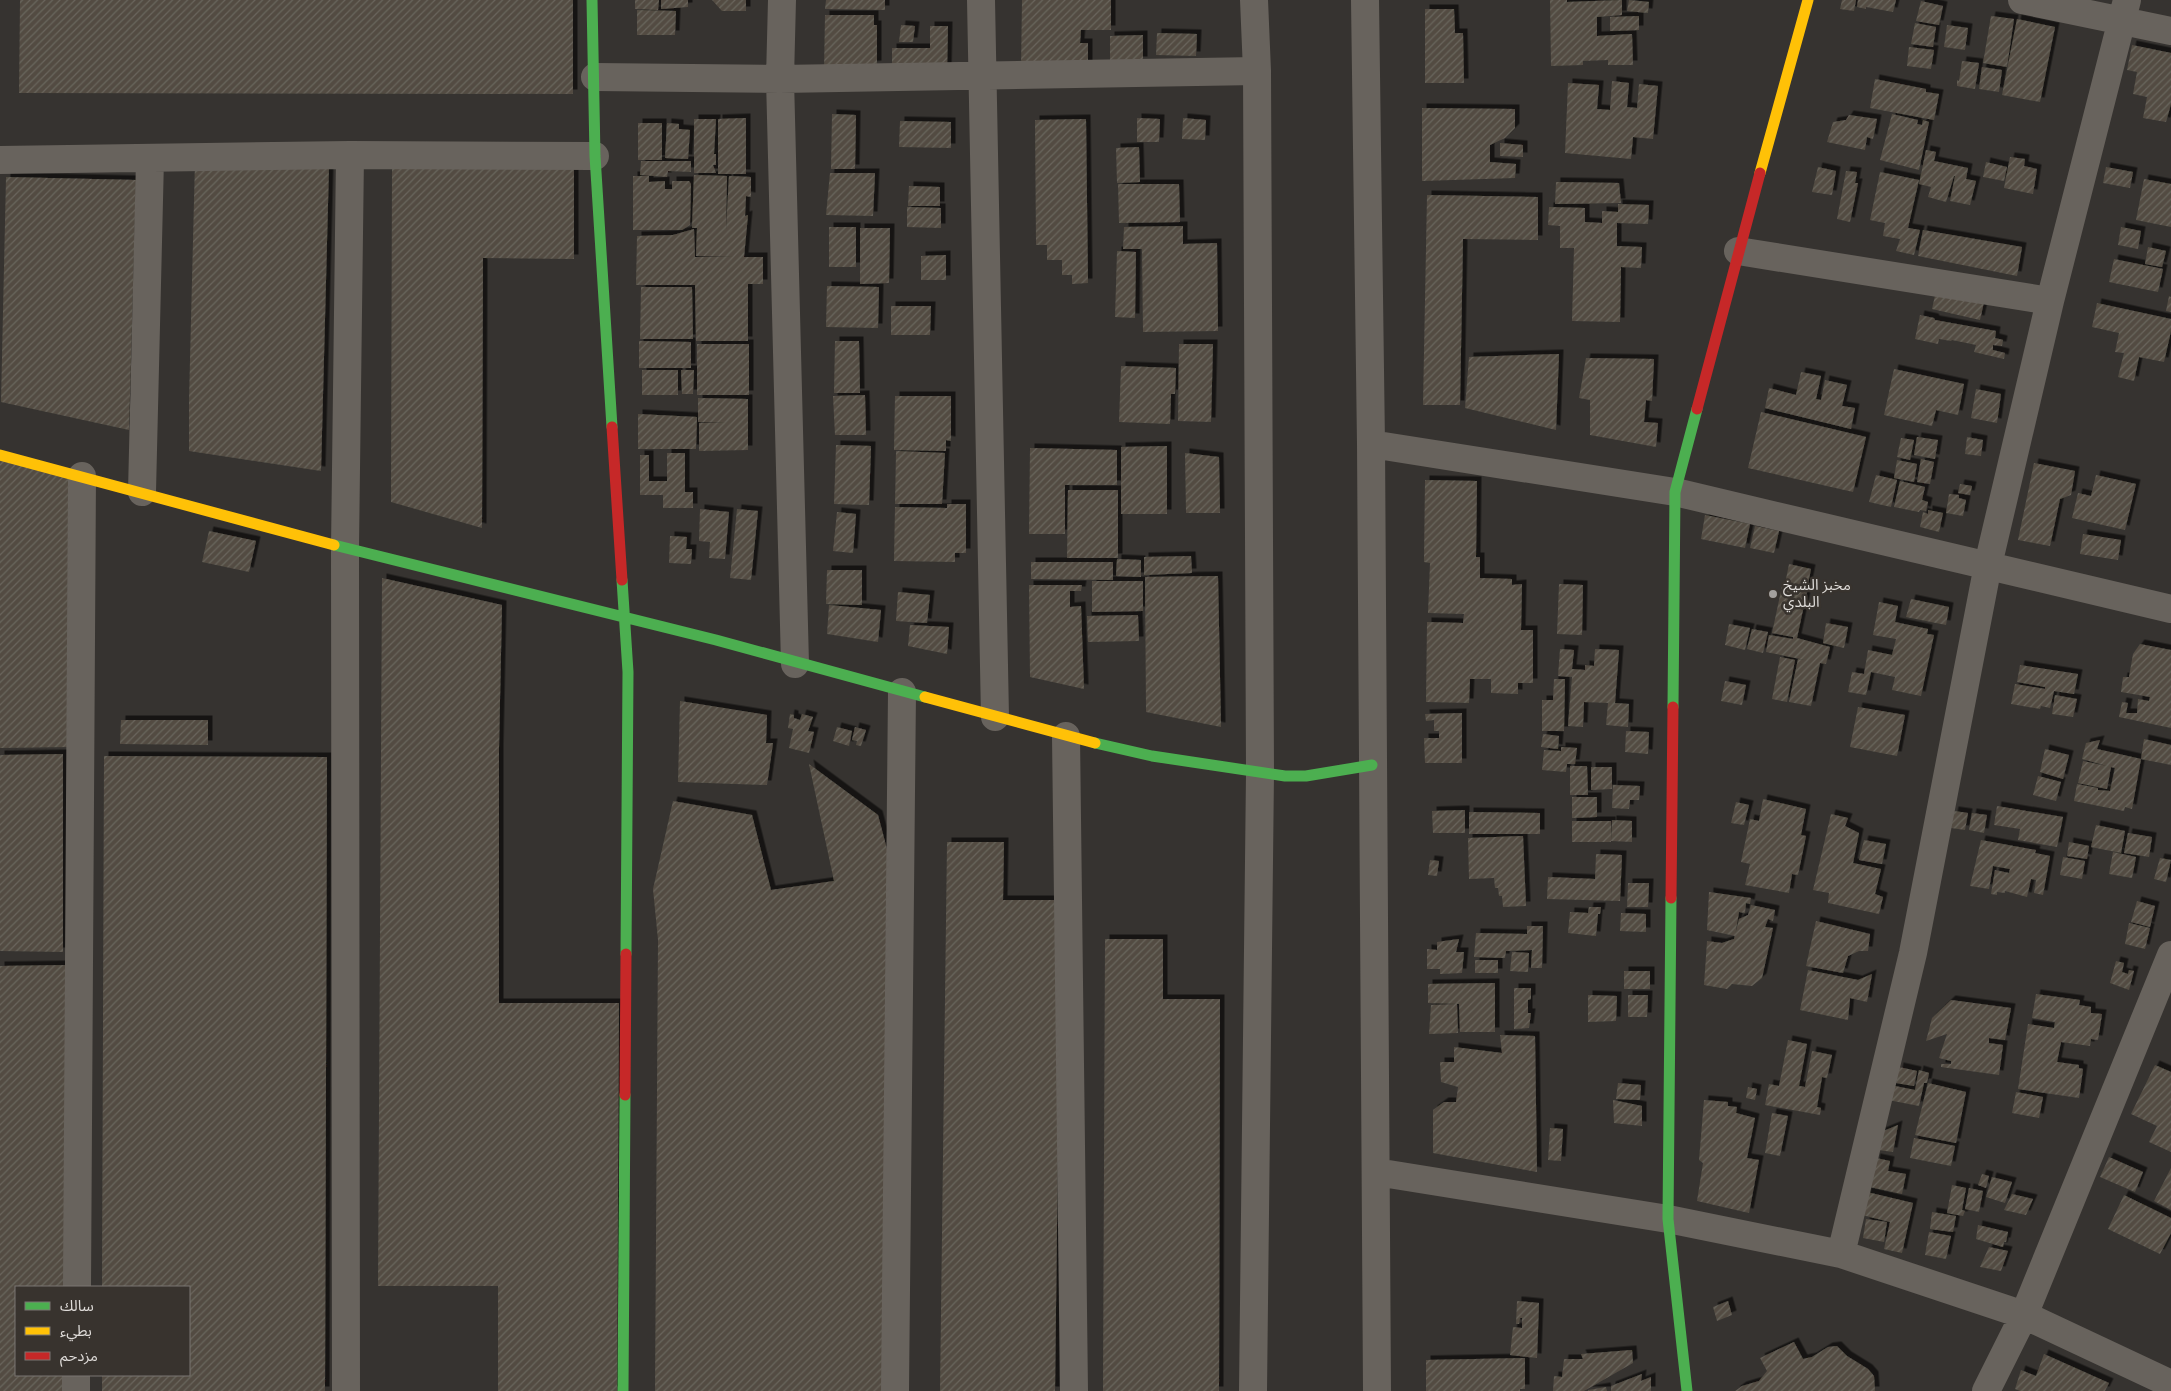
<svg xmlns="http://www.w3.org/2000/svg" width="2171" height="1391" font-family="'Noto Serif','Noto Sans Arabic',serif">
<style>
.building{fill:url(#building-hatch);filter:url(#shadow)}
.lines{fill:none;stroke-linecap:round;stroke-linejoin:round}
.street{stroke:#68635d;stroke-width:28}
.fast{stroke:#4caf50;stroke-width:11}
.slow{stroke:#ffc107;stroke-width:11}
.jam{stroke:#c62828;stroke-width:11}
.poi-dot{fill:#a3a09d;stroke:#38332e;stroke-width:2}
.labels{text-anchor:middle;stroke-width:5;stroke-linejoin:round;paint-order:stroke}
.poi-label{font-size:15px;fill:#dedbd8;stroke:#38332e;text-anchor:start}
</style>
<defs>
<pattern id="building-hatch" width="6" height="6" patternUnits="userSpaceOnUse" patternTransform="scale(1.25)"><rect width="6" height="6" fill="#524c42"/><path d="M-1 1l2-2M0 6l6-6M5 7l2-2" fill="none" stroke="#6a655d"/></pattern>
<filter id="shadow"><feDropShadow dx="4.5" dy="-4.5" stdDeviation="0" flood-color="#0009"/></filter>
</defs>
<rect width="100%" height="100%" fill="#363330"/>
<!-- building -->
<path class="building" d="M20 0H573V94L19 93Z
M635 0H659L658 10 635 9Z
M661 0H688V7L661 9Z
M712 0H746V11H722Z
M826 0H885V10L825 9Z
M1022 0H1111V30H1081L1080 43H1088V69H1021Z
M1550 0H1567V2L1622 0V15L1597 17V36L1632 34 1633 65H1608V60L1583 61V65L1551 66Z
M1629 0 1649 2 1648 13 1627 11Z
M1842 0H1856L1854 11 1840 9Z
M1858 0H1896L1893 12 1866 7V9L1857 7Z
M1921 1 1943 6 1939 25 1916 21Z
M1425 9H1454L1455 33H1463L1464 83H1425Z
M637 10 676 11 675 35H637Z
M825 15H874V25H877V65L824 71Z
M1639 16V30L1610 31V17Z
M1991 16 2014 19 2007 67 1983 63Z
M2017 19 2055 27 2040 102 2002 95Z
M1915 23 1936 27 1933 47 1911 44Z
M901 25 915 26 913 42H899Z
M1947 25 1968 28 1965 50 1944 47Z
M930 26H948L947 73 892 72V48H930Z
M1157 33 1197 34 1196 56 1156 55Z
M1143 35V61H1110V36Z
M2132 45 2171 53V104L2166 122 2143 118 2147 97 2133 94 2137 72 2127 70Z
M1909 47 1934 50 1931 69 1907 66Z
M1962 61 1979 63 1975 89 1957 86V80L1959 81Z
M1982 67 2002 70 1999 92 1979 89Z
M1875 79 1926 89V92L1939 94 1934 120 1870 108Z
M1612 81 1629 83 1627 107 1637 108 1639 84 1658 86 1653 139 1633 137 1631 159 1565 153 1568 83 1599 85 1597 109 1610 110Z
M1422 108 1515 109V128L1505 138 1490 145V162L1516 164 1515 178 1422 181Z
M832 114 856 115 855 169H831Z
M1892 114 1918 120 1917 124 1922 125 1923 120 1929 122 1919 170 1880 160Z
M1849 115 1877 119 1873 139 1867 137 1865 150 1827 142 1833 122 1846 120Z
M746 118V174H718V119Z
M1137 118 1160 119 1159 142H1137Z
M1183 118 1206 120 1205 140 1182 139Z
M694 119H716L714 154H716V165H713L716 173H694Z
M1086 119 1088 283 1072 284V275H1062V260H1047V245H1036L1035 120Z
M900 121 951 122V148L899 147Z
M638 123H662V160H638Z
M667 123 679 124V129L690 130 688 159 665 158Z
M1500 143 1523 145V157L1500 156Z
M1139 147 1140 182 1117 183 1116 148Z
M1926 150 1936 152 1934 161 1968 168 1966 179 1976 181 1970 205 1950 201 1955 176H1954L1946 202 1928 197 1931 187 1919 184Z
M2010 157 2025 159 2024 166 2037 169 2033 194 2004 188Z
M195 161 329 166 321 471 189 451V400Z
M641 161H691V172L668 171 667 177 640 175Z
M1986 162 2007 167 2004 181 1983 177Z
M392 167 574 169V259L483 258 482 528 391 502Z
M1818 167 1836 171 1832 195 1812 192Z
M2106 167 2133 172 2130 188 2103 183Z
M1846 171 1857 172 1855 183H1858L1850 222 1837 219Z
M1880 172 1919 180 1908 228 1920 230 1914 255 1896 251 1900 239 1883 236 1885 223 1870 220Z
M830 173H875L873 216 826 215Z
M694 175 727 176 726 230 729 176 751 177V197L746 196 745 216 748 215 744 257H763V284H748V341H696L695 285H636L637 236 673 235 694 229 695 257H734L696 256 697 228H692Z
M633 176H649V182L665 181V189H672V181H689L691 184 690 225 682 230H633Z
M6 177 136 180 129 430 1 402Z
M2144 179 2171 184V227L2136 220Z
M1556 182 1619 183 1621 203 1555 204Z
M1118 184H1179L1180 222 1119 223Z
M909 186 940 187V206H908Z
M1427 195 1538 197V240L1463 239 1460 405H1423Z
M1618 204 1649 205 1648 224 1617 223V246L1642 247 1641 268 1621 267 1620 322 1572 321 1574 248H1560V226L1548 225 1549 207 1585 208V222L1602 223V211L1618 212Z
M907 207 941 208V228L907 227Z
M1183 226V244L1217 243 1218 331 1143 332 1142 249H1123L1124 227Z
M829 227H856V267H829Z
M2121 227 2141 231 2138 249 2118 245Z
M860 228H890L889 283 860 284Z
M1923 230 2022 247 2017 276 1918 256Z
M2148 247 2166 251 2162 267 2145 264Z
M1117 251 1136 252 1135 318 1115 317Z
M946 255V280H921V256Z
M2114 259 2163 269 2158 292 2109 282Z
M827 286 879 287 878 328 826 327Z
M641 287H692L693 339H640Z
M1936 291 1984 302 1980 320 1932 309Z
M2169 296 2171 297V312L2166 311Z
M2097 303 2171 319V331L2164 362 2139 357 2134 381 2118 377 2124 353 2115 352 2119 333 2092 327Z
M891 306H931L930 335H891Z
M1920 315 1934 318 1935 320 1996 331 1995 338 2003 340 2002 346 1993 345V350L2005 353 2004 359 1974 352 1976 345 1952 340 1951 341 1939 339 1938 344 1915 339Z
M639 341 691 342V368H639Z
M835 341H859L860 393H834Z
M697 344H749V395H697Z
M1179 344H1213L1211 422 1178 421Z
M1559 354 1556 430 1465 408 1469 357Z
M1586 358 1654 359 1652 401 1646 400 1644 422 1658 423 1656 447 1590 435V400L1579 398Z
M1121 366 1176 368 1175 394H1171L1170 424 1119 422Z
M1894 369 1964 384 1958 415 1936 410 1932 426 1884 415Z
M642 370H678V395H642Z
M681 370H694L693 394H682Z
M1801 372 1821 376 1816 399 1821 400 1825 380 1847 385 1842 406 1855 408 1851 429 1765 408 1769 388 1796 395Z
M1976 389 2001 394 1997 423 1971 418Z
M865 395 866 435H835L833 396Z
M895 396H951V441L946 440V451L894 450Z
M698 398 748 399V450L699 451V423H726L698 422Z
M1761 412 1866 437 1853 492 1748 468Z
M638 414 697 417 696 449H638Z
M1917 437 1938 440 1935 459 1914 455Z
M1967 437 1983 440 1981 456 1965 454Z
M1901 438 1914 440 1910 460 1897 457Z
M836 445 871 446 869 505 834 504Z
M1167 446V514H1121V447Z
M1030 448 1117 450V485H1065V534H1029Z
M896 451 945 453 942 504H895Z
M667 453H685V492H693V508H663V495H640V455H649V481H667Z
M1185 453 1219 457 1220 513H1186Z
M0 458 74 479 73 747 0 748Z
M1921 459 1934 462 1930 484 1917 482Z
M1897 460 1917 464 1914 482 1894 478Z
M2034 463 2075 471 2071 495 2060 499 2050 546 2018 540Z
M1876 475 1897 480 1891 507 1869 502Z
M2096 475 2136 484 2125 530 2072 518 2078 493 2091 496Z
M1425 480 1477 481 1476 557H1480V578L1512 579V585L1522 584 1521 630H1533V683H1518V694L1491 693V679H1470L1469 703 1426 702 1427 622 1463 623 1464 614 1428 613 1430 563 1424 562Z
M1900 481 1925 487 1922 500 1928 502 1926 511 1920 510 1919 512 1894 507Z
M1960 484 1972 486 1970 495 1958 493Z
M1068 490H1118V558H1067Z
M1949 494 1959 495V498L1966 500 1963 516 1946 513Z
M947 504H966V553H955V562L894 561 895 507 947 508Z
M700 509 729 512 725 559 709 558 710 542 699 541Z
M737 509 758 511 751 580 730 578Z
M1928 510 1943 513 1939 532 1920 527 1923 512 1928 514Z
M837 512 856 514 853 553 833 551Z
M1705 515 1750 524 1745 548 1701 539Z
M1755 526 1779 531 1774 553 1750 548Z
M209 531 256 541 249 572 202 562Z
M2083 534 2121 540 2118 560 2080 554Z
M670 536 687 537 686 549H692L691 564 669 563Z
M1191 556 1192 573 1144 575V557Z
M1117 559 1141 560V577L1116 576Z
M1031 562H1113V580L1031 579Z
M1789 564 1811 569 1807 589 1785 584Z
M827 570H862V605L826 604Z
M1218 576 1221 727 1146 712 1145 577Z
M382 578 502 605 499 748V1003H619L617 1391H498V1286H378Z
M1092 581H1143V611L1092 612Z
M1559 584 1583 585 1582 635 1557 634Z
M1029 585H1082L1081 591H1070V607L1081 606 1084 689 1030 677Z
M1782 586 1807 591 1797 638 1830 647 1826 664 1820 663 1811 706 1789 702 1798 659 1805 660 1766 652 1769 635 1793 639V637L1772 633Z
M898 592 930 595 927 623 896 621Z
M1911 599 1949 607 1946 625 1906 617Z
M1879 602 1898 606 1895 622 1928 629 1927 634 1934 635 1921 696 1892 690 1895 677 1871 672 1866 695 1848 692 1852 672 1864 674 1868 650 1892 655 1896 639 1873 635Z
M829 605 881 610 878 642 827 634Z
M1138 615 1139 641 1088 642 1087 616Z
M1826 623 1848 627 1844 648 1823 643Z
M1729 624 1750 628 1745 650 1725 645Z
M910 625 949 627 947 654 908 646Z
M1752 629 1768 632 1763 653 1747 649Z
M2140 644 2171 650V728L2119 717 2122 702 2128 703 2126 713H2137L2138 699 2149 701 2150 697 2121 692 2123 677H2129L2133 654Z
M1560 649 1574 650 1572 669 1585 670V665L1594 666 1595 649 1619 650 1615 703 1629 704 1628 727 1606 725 1608 703 1584 702 1583 727 1568 726 1572 677 1558 676Z
M1780 657 1795 660 1787 702 1772 699Z
M2020 665 2078 674 2074 694 2054 691 2050 708 2041 706 2040 709 2011 704 2015 684 2045 689V687L2017 682Z
M1554 679H1565L1564 731H1542V700H1553Z
M1725 681 1746 685 1742 705 1721 701Z
M2055 695 2077 699 2073 717 2052 714Z
M680 701 767 715 766 743H773L767 785 678 782Z
M1858 707 1905 715 1897 756 1850 747Z
M1462 713V763H1425L1424 738H1439V731H1434V720L1426 721 1425 714Z
M790 714 794 715V718L800 720 802 714 813 717 808 731 814 732 809 753 789 748 793 729 788 728Z
M121 720H208V745L120 744Z
M837 727 852 731 849 746 833 741Z
M855 727 866 730 861 746 856 745 857 741 852 740Z
M1626 731 1649 732 1648 754 1625 752Z
M1543 734 1559 736 1558 749 1541 747Z
M2144 739 2171 745V765L2141 759Z
M2100 740 2097 749 2141 759 2132 809 2125 807 2124 811 2074 801 2077 784 2098 788V790L2110 791 2115 768 2111 767 2107 789 2078 783 2083 761 2107 766 2082 759 2086 743Z
M1561 747 1577 748 1575 764H1567L1566 772 1542 770 1544 750 1561 751Z
M2045 749 2069 755 2063 779 2040 772Z
M63 754V952L0 951V755Z
M104 756 327 757 325 1391H102V1375H189V1287H102Z
M809 764 878 815 893 872 890 1391H655L658 940 653 889 673 801 752 815 771 890 834 881Z
M1570 766H1587L1588 795H1570Z
M1591 767H1612V789L1591 790Z
M2038 776 2061 782 2056 801 2033 795Z
M1613 785 1640 786 1639 800H1630L1629 809 1612 808Z
M1572 797H1597V817L1572 818Z
M1763 799 1806 809 1801 835 1806 836 1798 875 1792 874 1789 893 1745 885 1750 864 1741 862 1750 819 1759 821Z
M1736 802 1749 805 1744 825 1731 823Z
M1997 806 2063 817 2057 847 2018 840 2020 829 1994 825Z
M1465 810V833H1433L1432 811Z
M1954 811 1968 813 1965 830 1951 828Z
M1469 812 1540 813V834H1469Z
M1972 813 1987 815 1984 833 1969 830Z
M1831 814 1848 818 1845 826 1859 833 1853 863 1881 869 1875 894 1883 897 1879 914 1828 903 1829 893 1813 890Z
M1612 820 1632 821V842L1611 841Z
M1572 821H1611V842H1572Z
M2096 825 2125 831 2121 853 2091 847Z
M2128 833 2152 837 2149 857 2124 853Z
M1523 836 1526 906 1503 907 1502 896H1499L1498 888H1495L1494 878 1469 879 1468 838Z
M1864 840 1886 844 1882 864 1859 860Z
M1981 840 2036 850 2035 853 2050 856 2043 895 2034 893 2036 880 2031 879 2027 897 2005 891V893L1997 892V895L1991 894 1995 870 2009 873 2010 869 1993 866 1989 889 1970 886Z
M947 842H1004L1003 900H1061L1055 1391H940Z
M2069 842 2089 846 2087 859 2067 856Z
M2113 852 2136 857 2132 878 2109 874Z
M1596 854 1622 855 1620 901 1547 899 1548 877 1595 879Z
M2063 857 2085 861 2082 879 2060 875Z
M2160 858 2171 860 2166 882 2154 879Z
M1430 860 1439 861 1437 876 1428 875Z
M1628 883H1649L1648 907H1627Z
M1709 892 1751 898 1750 904 1746 903 1745 913 1739 912 1735 936 1707 930Z
M2137 901 2155 906 2150 927 2131 922Z
M1751 905 1775 910 1773 921 1768 919 1765 927 1773 928 1762 978 1752 986 1732 984 1727 989 1704 985 1707 941 1722 943 1734 939 1739 919 1748 915Z
M1589 907H1601L1600 914H1598L1596 936 1568 933 1570 912 1588 913Z
M1621 913 1646 914V932L1620 931Z
M1816 921 1870 934 1868 951H1859L1848 956 1843 973 1806 966Z
M2129 923 2150 928 2145 949 2125 944Z
M1527 926H1543L1542 968H1531L1532 950 1506 951 1505 958 1474 957 1476 933 1527 934Z
M1105 939H1163V999H1220L1219 1391H1103Z
M1459 939 1456 952H1464L1462 973 1440 974V969H1427V949L1437 950V942Z
M1512 952 1529 953 1528 972 1510 971Z
M1475 960H1498V973H1475Z
M2116 961 2124 963 2122 972 2128 974 2129 970 2134 971 2129 990 2110 983Z
M66 965 68 1287H16V1375H68V1391H0V966Z
M1808 970 1858 980 1872 974 1867 1002 1850 998 1848 1020 1800 1010Z
M1624 971H1650V989H1624Z
M1495 983V1032H1460L1459 1004 1428 1003V984Z
M1514 988H1531V999L1528 1000V1013H1531L1529 1028 1514 1029Z
M2036 994 2080 1000 2079 1005 2091 1007V1013L2102 1014 2098 1040 2091 1039 2090 1046 2061 1042 2057 1062 2079 1065V1068L2083 1069 2079 1098 2018 1089 2028 1024 2054 1028 2055 1022 2032 1018Z
M1588 995 1617 996 1616 1021 1588 1022Z
M1628 995H1648L1647 1017H1628Z
M1951 1000 2011 1008 2005 1040 1989 1038V1043L2003 1045 1999 1075 1941 1067V1064H1951V1061L1939 1058 1947 1034 1926 1041 1932 1018Z
M1457 1004 1458 1033 1429 1034 1431 1005Z
M1500 1035 1535 1036 1537 1172 1433 1153V1110L1444 1102H1456L1458 1087 1441 1082 1440 1062H1454V1047L1502 1053Z
M1788 1040 1807 1044 1799 1086 1805 1087 1812 1051 1832 1055 1827 1078 1822 1077 1817 1107 1821 1108 1820 1115 1765 1105 1769 1084 1779 1086Z
M2155 1065 2171 1072V1152L2149 1142 2157 1126 2131 1114Z
M1899 1067 1917 1071 1914 1086 1896 1083Z
M1919 1070 1929 1073 1927 1083H1924L1919 1106 1888 1100 1890 1085 1915 1090Z
M1618 1083 1641 1085 1640 1100 1616 1099Z
M1928 1083 1966 1092 1956 1143 1915 1135Z
M1748 1087 1757 1089 1755 1100 1746 1098Z
M2016 1092 2043 1097 2039 1118 2012 1113Z
M1613 1100 1642 1106V1126L1614 1123Z
M1704 1100 1728 1102V1106L1737 1107 1736 1113 1755 1118 1747 1158 1759 1160 1749 1213 1697 1201 1703 1163 1699 1160Z
M1772 1113 1788 1116 1780 1156 1765 1153Z
M1898 1125 1893 1152 1878 1150 1881 1132Z
M1550 1128 1563 1129 1561 1161 1548 1160Z
M1914 1138 1955 1146 1951 1166 1910 1158Z
M2109 1157 2143 1172 2135 1192 2100 1177Z
M1876 1158 1890 1161 1888 1171 1906 1174 1902 1194 1870 1187Z
M2171 1168V1210L2154 1201Z
M1982 1174 1989 1176 1986 1188 1978 1185Z
M1992 1177 2012 1182 2005 1203 1986 1197Z
M1952 1185 1966 1188 1962 1210 1965 1211 1963 1216 1947 1213Z
M1969 1188 1983 1191 1979 1212 1965 1209Z
M1867 1192 1913 1203 1902 1253 1884 1249 1890 1222 1862 1215Z
M2012 1194 2033 1199 2026 1215 2004 1210Z
M2124 1195 2171 1218V1233L2160 1254 2108 1229Z
M1932 1212 1956 1216 1953 1232 1930 1229Z
M1866 1219 1887 1222 1884 1242 1863 1238Z
M1978 1225 2008 1232 2006 1242H2004L2003 1247 1976 1239Z
M1929 1232 1951 1236 1946 1259 1925 1255Z
M1989 1247 2008 1251 2001 1271 1980 1267Z
M1517 1301 1539 1303 1537 1358 1510 1355 1513 1327 1522 1328V1318H1520L1519 1324H1516Z
M1728 1301 1732 1315 1717 1321 1713 1307Z
M1794 1342 1803 1359 1812 1357 1828 1347 1837 1346 1847 1356 1868 1369 1874 1376 1875 1391H1735L1742 1386 1759 1381 1767 1371 1760 1358Z
M1632 1350 1633 1363 1584 1391H1553L1554 1376 1562 1377 1564 1359H1583L1581 1354Z
M2044 1354 2109 1383 2105 1391H2020L2015 1389 2021 1370 2036 1376Z
M1525 1358V1389H1520V1391H1426V1360Z
M1642 1374 1641 1381 1651 1377V1391H1611V1386Z
M1606 1387 1607 1391H1588V1390Z"/>
<g class="lines">
<!-- street -->
<path class="street" d="M782 0 780 79 795 664
M981 0 995 717
M1365 0 1371 444 1377 1391
M2022 0 2171 31
M595 77 780 79 1257 71
M0 160 350 155 595 156
M1738 251 2050 301
M1371 444 1675 492 2171 609
M142 492 150 159
M1066 736 1074 1391
M1376 1172 1668 1219 1841 1254 2024 1315 2171 1384
M1841 1254 1913 953 1988 565 2050 301 2127 0
M77 1287 82 476
M76 1391V1375
M346 1391 345 548 350 155
M895 1391 902 692
M1253 1391 1260 773 1257 71 1254 0
M1986 1391 2024 1315 2171 955"/>
<!-- fast -->
<path class="fast" d="M592 0 595 156 612 427
M334 545 716 640 925 697
M622 580 628 672 626 954
M1673 707 1675 492 1697 409
M1095 743 1152 756 1285 776H1306L1372 765
M1671 898 1668 1219 1687 1391
M623 1391 625 1095"/>
<!-- slow -->
<path class="slow" d="M1760 173 1808 0
M0 455 334 545
M925 697 1095 743"/>
<!-- jam -->
<path class="jam" d="M1697 409 1760 173
M612 427 622 580
M1671 898 1673 707
M625 1095 626 954"/>
</g>
<!-- markers -->
<circle class="poi-dot" cx="1773" cy="594" r="5"/>
<g class="labels">
<!-- poi labels -->
<g class="poi-label">
<text x="1783" y="590">مخبز الشيخ<tspan x="1783" dy="17">البلدي</tspan></text>
</g>
</g>
<!-- legend -->
<rect x="15" y="1286" width="175" height="90" fill="#38332e" stroke="#7a7672"/>
<rect x="25" y="1302" width="25" height="8" fill="#4caf50" stroke="#7a7672"/>
<text x="60" y="1311" font-size="15" fill="#dedbd8">سالك</text>
<rect x="25" y="1327" width="25" height="8" fill="#ffc107" stroke="#7a7672"/>
<text x="60" y="1336" font-size="15" fill="#dedbd8">بطيء</text>
<rect x="25" y="1352" width="25" height="8" fill="#c62828" stroke="#7a7672"/>
<text x="60" y="1361" font-size="15" fill="#dedbd8">مزدحم</text>
</svg>
